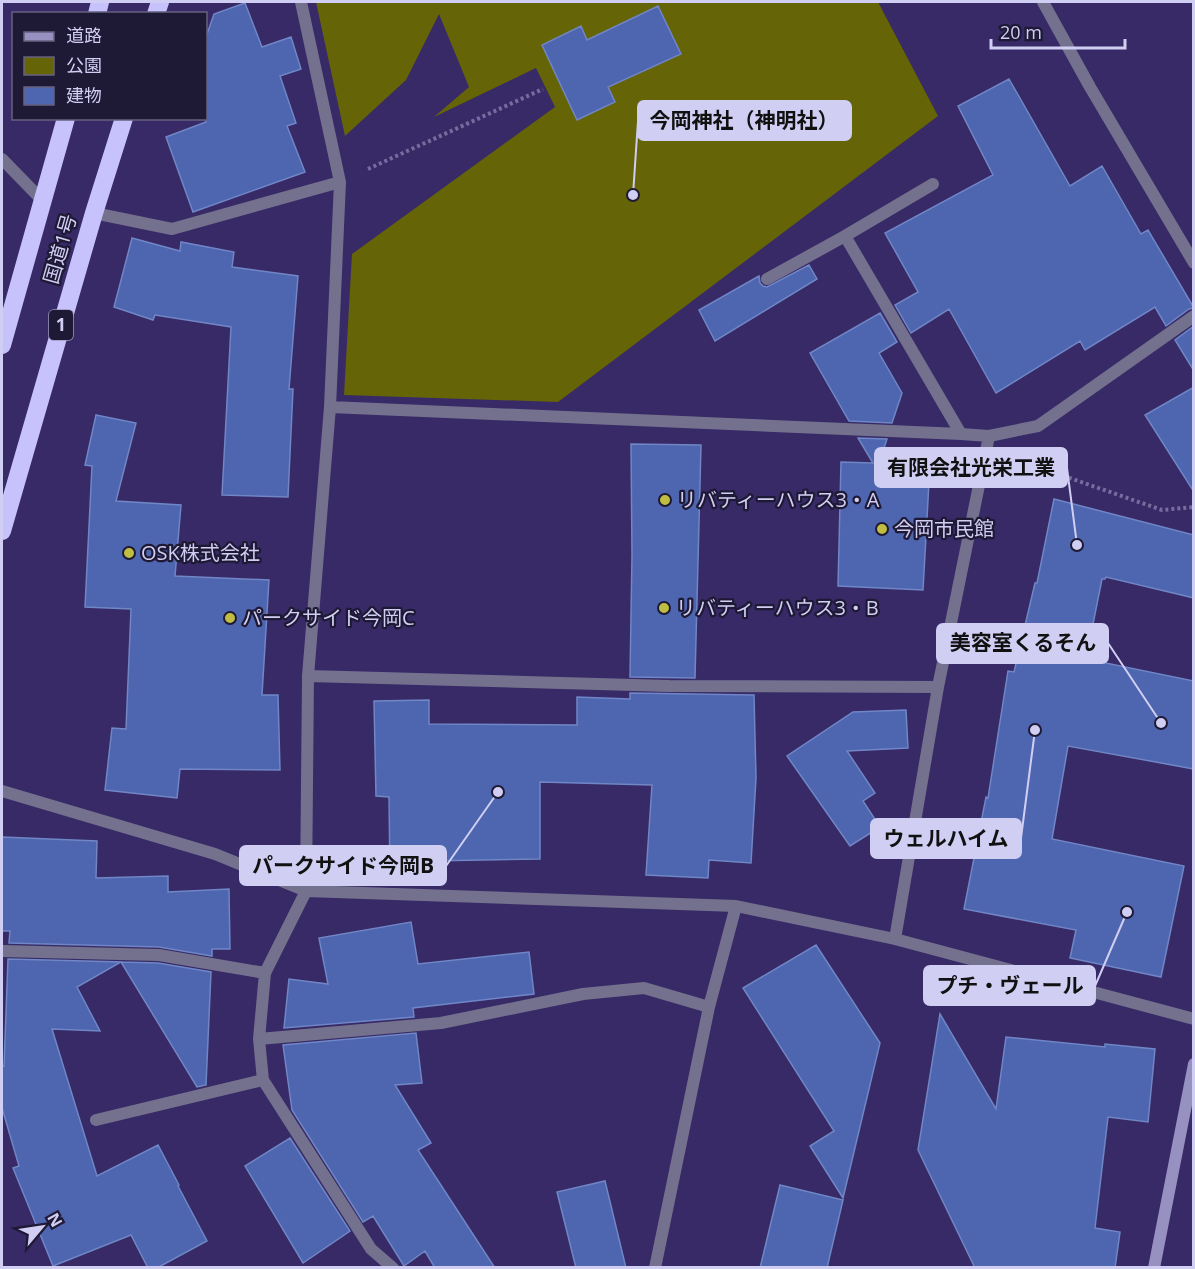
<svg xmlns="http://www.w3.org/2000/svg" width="1195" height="1269" font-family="'Open Sans','Noto Sans JP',sans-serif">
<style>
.green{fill:#656407}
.building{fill:#4e65af;stroke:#7086c6;stroke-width:1.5}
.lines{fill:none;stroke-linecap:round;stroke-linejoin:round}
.path{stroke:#766d9f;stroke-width:4;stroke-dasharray:3 3;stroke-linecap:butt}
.lane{stroke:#74718e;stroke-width:12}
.street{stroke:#74718e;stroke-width:12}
.secondary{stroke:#9691c0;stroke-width:12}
.highway{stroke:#c8c2fc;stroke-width:18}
.poi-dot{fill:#bfbe42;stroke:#1e1934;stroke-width:2}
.labels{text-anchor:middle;stroke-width:4.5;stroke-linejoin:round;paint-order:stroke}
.shield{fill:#1e1934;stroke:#9b98ba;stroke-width:1.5}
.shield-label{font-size:18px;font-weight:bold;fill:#d1cef3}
.street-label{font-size:20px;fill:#d1cef3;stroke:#1e1934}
.poi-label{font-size:20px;fill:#d1cef3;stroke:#1e1934;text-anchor:start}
.leader{fill:none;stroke:#d1cef3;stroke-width:2}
.callout-dot{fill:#d1cef3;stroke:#1e1934;stroke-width:2}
.callout{fill:#d1cef3;stroke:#d1cef3;stroke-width:2}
.callout-label{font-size:21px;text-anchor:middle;font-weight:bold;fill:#111}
</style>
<rect width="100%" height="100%" fill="#372a66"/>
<!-- green -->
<path class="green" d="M316 2H878L938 116 558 402 344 395 352 254 555 107 536 68 434 117 469 87 439 14 406 80 345 136Z"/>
<!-- building -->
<path class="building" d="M245 3 262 47 291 37 301 69 280 76 296 123 287 126 305 172 193 212 166 137 206 122V37L214 14Z
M658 6 681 54 608 87 615 102 577 120 542 45 581 26 587 40Z
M1009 79 1070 186 1102 166 1141 234 1148 230 1194 308 1189 309 1166 326 1155 307 1085 350 1080 341 996 393 949 309 911 333 895 305 918 292 885 233 993 175 958 106Z
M132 238 180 251 181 242 234 252 232 267 298 276 289 389H293L288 497 222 495 231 327 155 315 153 320 114 307Z
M809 265 817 279 715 341 699 310 759 276 760 283 763 286 767 287Z
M880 313 897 342 879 353 902 393 892 423 849 421 810 353Z
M1194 326V371L1175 340Z
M1194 387V492L1145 415Z
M96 415 136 423 116 501 181 505 175 576 269 580 262 695H278L280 770 180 769 177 798 105 790 112 728 126 729 131 609 85 607 92 466 85 465Z
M858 438 887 439 879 463 930 464 923 590 838 586 841 462 873 463Z
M631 444 701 445 695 678 630 677 632 555Z
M1054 499 1194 535V598L1106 577 1105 579H1102L1086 659 1194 681V769L1068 746 1052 839 1184 866 1161 977 1070 958 1076 930 964 909 986 797 988 798 1008 671 1014 672 1035 583H1037Z
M630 693 754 695 756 778 751 863 709 860 708 878 646 875 652 785 540 782V859L429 861 430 877 390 876 389 797 376 796 374 701 429 700V724L577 725V697L630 699Z
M906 710 908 748 847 751 875 793 863 801 880 827 850 846 787 756 853 712Z
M2 837 97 841 96 878 168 876V892L229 889 230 949H212V956L159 947 9 943 10 931H2Z
M411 922 418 964 529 952 534 994 413 1008 414 1017 284 1028 289 979 328 984 319 938Z
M816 945 880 1043 843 1198 810 1146 834 1131 743 988Z
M8 959 121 962 77 987 100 1031 52 1029 97 1176 158 1145 179 1185 178 1186 207 1241 157 1268H148L131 1235 53 1266 13 1168 19 1166 2 1108V1066H4Z
M121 962 158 963 211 972 206 1085 197 1087Z
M940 1014 996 1109 1006 1037 1105 1047V1044L1155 1049 1148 1122 1108 1117 1095 1228 1120 1232 1115 1268H975L918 1150Z
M416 1033 422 1083 395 1085 431 1143 418 1150 495 1268H435L425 1251 404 1266 373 1216 363 1222 292 1110 283 1045Z
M290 1138 350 1231 303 1263 245 1166Z
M605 1181 626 1268H576L557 1192Z
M780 1185 843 1200 827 1268H760Z"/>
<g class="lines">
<!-- path -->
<path class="path" d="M368 169 543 89
M1025 459 1035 466 1162 510 1194 507"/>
<!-- lane -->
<path class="lane" d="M2 159 42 200
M96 1120 263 1080"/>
<!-- street -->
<path class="street" d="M301 2 340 182 330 407
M1043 2 1090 87 1194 263
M94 213 172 229 340 182
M845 236 961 434
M767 279 845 236 933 184
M308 676 330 407 961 434 989 436
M2 791 215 854 306 891 308 676 669 686 938 687
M895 939 938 687 989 436 1038 426 1194 316
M2 951 159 955 265 973
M259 1039 441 1023 583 994 644 988 709 1007
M393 1268 371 1249 263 1080 259 1039 265 973 306 891 736 906 895 939 1194 1019
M655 1268 709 1007 736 906"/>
<!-- secondary -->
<path class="secondary" d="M1154 1268 1194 1064"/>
<!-- highway -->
<path class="highway" d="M97 14 100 2
M156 14 160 2
M2 345 66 118
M2 531 94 213 124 118"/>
</g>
<!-- markers -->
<g class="poi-dot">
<circle cx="665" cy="500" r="6"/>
<circle cx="882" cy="529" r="6"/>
<circle cx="129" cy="553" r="6"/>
<circle cx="664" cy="608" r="6"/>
<circle cx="230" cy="618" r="6"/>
</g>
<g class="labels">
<!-- shield labels -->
<rect class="shield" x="49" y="310" width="24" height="30" rx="4.5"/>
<g class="shield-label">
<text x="61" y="331">1</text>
</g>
<!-- street labels -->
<g class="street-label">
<text transform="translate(60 249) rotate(-74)" y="7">国道1号</text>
</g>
<!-- poi labels -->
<g class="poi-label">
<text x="677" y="507">リバティーハウス3・A</text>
<text x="894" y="536">今岡市民館</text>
<text x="141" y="560">OSK株式会社</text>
<text x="676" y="615">リバティーハウス3・B</text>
<text x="242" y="625">パークサイド今岡C</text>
</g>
</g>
<!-- callouts -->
<path class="leader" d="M633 195L638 121M1077 545L1067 468M1161 723L1108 643M1035 730L1021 838M498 792L446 866M1127 912L1095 986"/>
<g class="callout-dot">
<circle cx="633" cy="195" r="6"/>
<circle cx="1077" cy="545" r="6"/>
<circle cx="1161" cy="723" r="6"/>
<circle cx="1035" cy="730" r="6"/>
<circle cx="498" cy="792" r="6"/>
<circle cx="1127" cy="912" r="6"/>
</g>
<g class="callout">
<rect x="638" y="101" width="213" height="39" rx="6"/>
<rect x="875" y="448" width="192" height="39" rx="6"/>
<rect x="937" y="624" width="171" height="39" rx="6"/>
<rect x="871" y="819" width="150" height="39" rx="6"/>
<rect x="240" y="846" width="206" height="39" rx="6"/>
<rect x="924" y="966" width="171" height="39" rx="6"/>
</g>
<g class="callout-label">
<text x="744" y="128">今岡神社（神明社）</text>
<text x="971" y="475">有限会社光栄工業</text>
<text x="1023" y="650">美容室くるそん</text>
<text x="946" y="846">ウェルハイム</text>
<text x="343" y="873">パークサイド今岡B</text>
<text x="1010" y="993">プチ・ヴェール</text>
</g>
<!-- border -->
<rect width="1195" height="1269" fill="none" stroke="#d1cef3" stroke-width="6"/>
<!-- legend -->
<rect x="12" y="12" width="195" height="108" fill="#1e1934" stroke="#666180" stroke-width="1.5"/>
<rect x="24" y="32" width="30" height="9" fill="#9691c0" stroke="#666180" stroke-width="1.5"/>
<text x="66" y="42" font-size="18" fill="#d1cef3">道路</text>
<rect x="24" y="57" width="30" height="18" fill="#656407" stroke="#666180" stroke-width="1.5"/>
<text x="66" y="72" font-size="18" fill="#d1cef3">公園</text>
<rect x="24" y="87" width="30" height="18" fill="#4e65af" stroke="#666180" stroke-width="1.5"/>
<text x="66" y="102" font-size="18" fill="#d1cef3">建物</text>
<!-- north arrow -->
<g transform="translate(42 1227) rotate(61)" stroke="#1e1934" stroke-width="4.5" paint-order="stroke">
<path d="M0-4.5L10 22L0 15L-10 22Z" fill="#d1cef3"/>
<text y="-9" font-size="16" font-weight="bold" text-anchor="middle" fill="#d1cef3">N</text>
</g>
<!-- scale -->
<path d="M991 39v9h134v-9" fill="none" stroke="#d1cef3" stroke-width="3"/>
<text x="1000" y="39" font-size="18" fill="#d1cef3" stroke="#1e1934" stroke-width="4.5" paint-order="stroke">20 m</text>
</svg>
